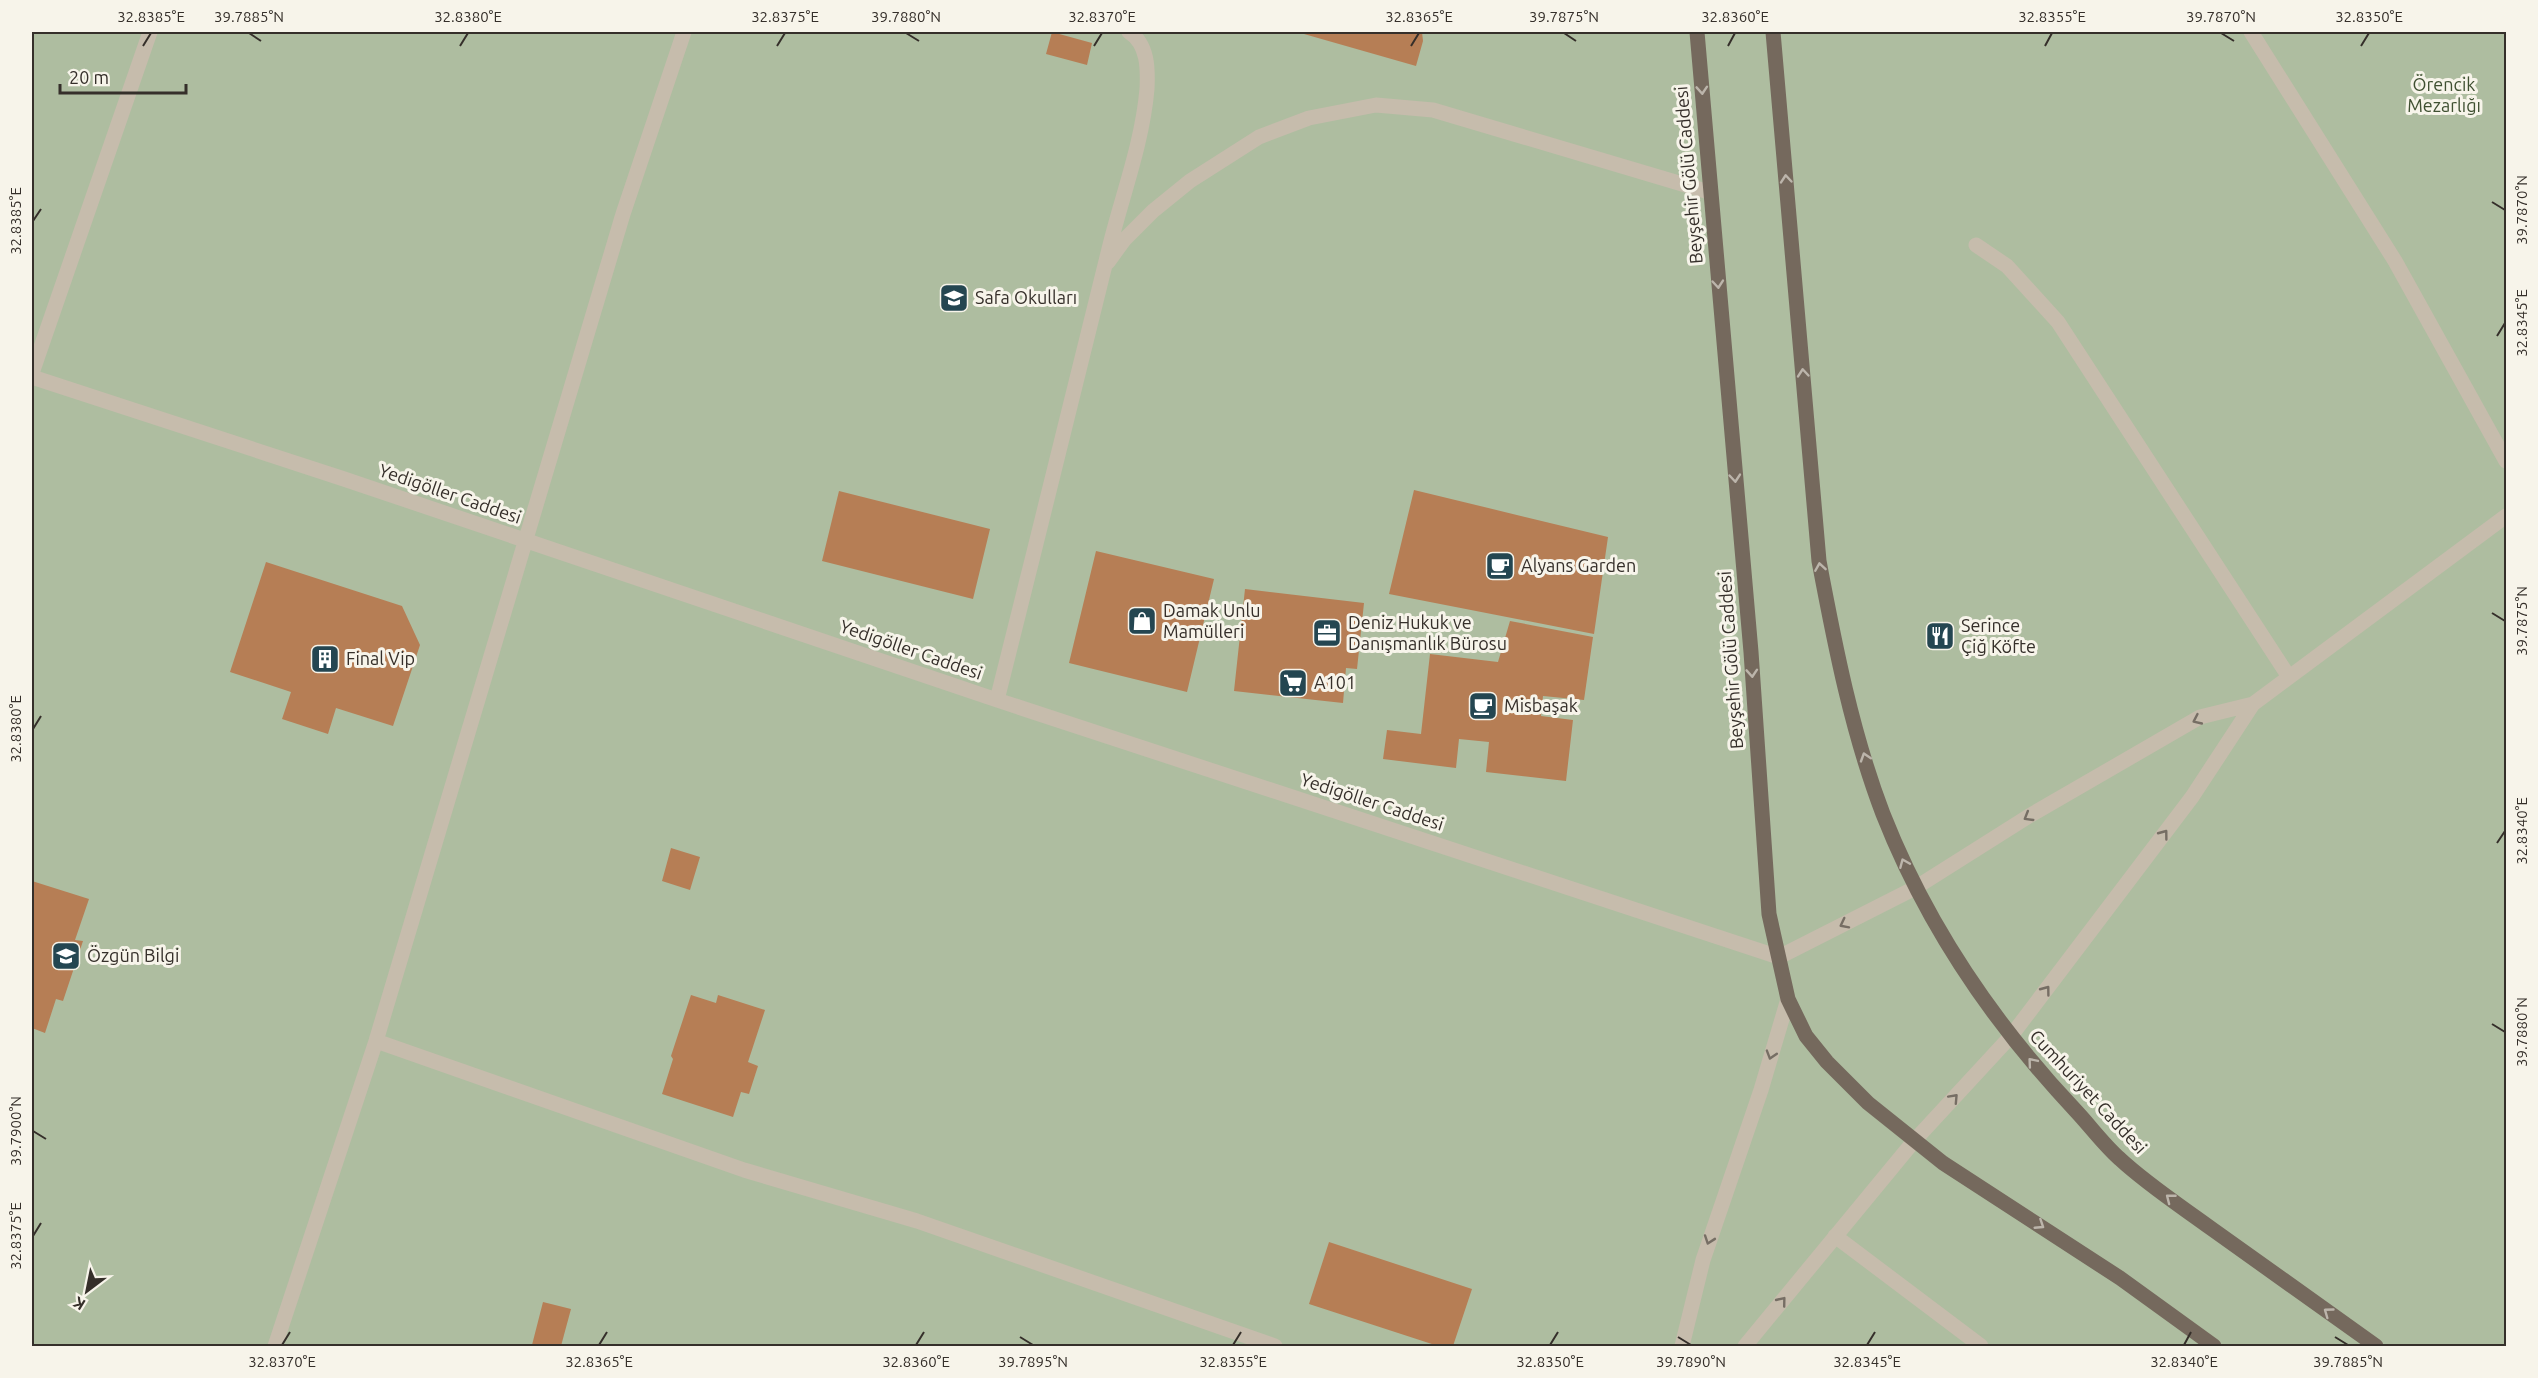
<svg xmlns="http://www.w3.org/2000/svg" width="2538" height="1378" font-family="Ubuntu,sans-serif">
<style>
.green{fill:#aebda0}
.building{fill:#b67e55}
.lines{fill:none;stroke-linecap:round;stroke-linejoin:round}
.minor{stroke:#c6bcac;stroke-width:15}
.major{stroke:#75695d;stroke-width:15}
.oneway{stroke:#bcb5ab}
.oneway2{stroke:#766e64}
.ticks{fill:none;stroke:#352f2a;stroke-width:2}
.labels{text-anchor:middle;stroke-width:6;stroke-linejoin:round;paint-order:stroke}
.park-label{font-size:18px;fill:#3f5031;stroke:#f7f4ea}
.street-label{font-size:18px;fill:#352f2a;stroke:#f7f4ea}
.poi-label{font-size:18px;fill:#352f2a;stroke:#f7f4ea;text-anchor:start}
.neatline{fill:none;stroke:#352f2a;stroke-width:2}
.ticks-label{font-size:15px;text-anchor:middle;fill:#352f2a}
</style>
<rect width="100%" height="100%" fill="#efeade"/>
<!-- green -->
<path class="green" d="M32 32H2506V1346H32Z"/>
<!-- building -->
<path class="building" d="M1052 32 1092 43 1087 65 1046 54Z
M1297 32H1422L1423 41 1416 66Z
M1414 490 1608 537 1594 634 1389 594Z
M839 491 990 529 973 599 822 561Z
M1096 551 1214 579 1187 692 1069 663Z
M266 562 402 606 420 645 393 726 336 708 328 734 282 719 291 692 230 672Z
M1245 589 1364 603 1357 669 1346 668 1343 703 1234 691Z
M1510 621 1593 637 1584 700 1543 696 1541 716 1573 720 1566 781 1486 772 1489 742 1459 739 1456 768 1383 759 1387 730 1421 734 1430 654 1498 662Z
M671 848 700 857 690 890 662 881Z
M32 881 89 899 75 940 83 941 63 1001 56 999 45 1033 32 1028Z
M691 995 716 1003 718 995 765 1010 748 1062 758 1066 749 1094 741 1092 733 1117 662 1094 673 1059 671 1056Z
M1329 1242 1472 1289 1453 1346H1438L1309 1304Z
M543 1302 571 1309 561 1346 532 1345Z"/>
<g class="lines">
<!-- minor -->
<path class="minor" d="M2251 32 2395 261 2506 461
M1976 245 2007 266 2058 322 2289 677
M1108 262 1124 240 1153 211 1190 181 1259 137 1309 118 1376 105 1433 110 1709 192
M32 373 150 32
M32 377 344 479 997 700 1779 957 1915 888 2029 816 2200 717 2253 704
M997 700C1034 551 1072 402 1108 253 1121 198 1142 146 1147 89 1148 69 1148 44 1129 32
M376 1041 744 1170 917 1221 1275 1346
M1835 1236 1981 1346
M275 1346 376 1041 623 214 684 32
M1682 1346 1703 1260 1761 1090 1788 999
M1745 1346 1914 1141 2011 1036 2192 797 2253 704 2506 516"/>
<!-- major -->
<path class="major" d="M1697 32 1751 652 1769 914 1788 999 1806 1036 1827 1062 1868 1103 1943 1163 2120 1278 2214 1346
M1773 32 1819 561C1835 646 1852 733 1883 814 1927 926 1994 1024 2076 1111 2091 1127 2104 1145 2120 1159 2148 1185 2182 1207 2212 1229 2267 1268 2322 1307 2376 1346"/>
</g>
<!-- one-way arrows -->
<defs><path id="oneway-chevron" d="M-2-3.5L2.5 0L-2 3.5" fill="none" stroke-width="1.6" stroke-linecap="round" stroke-linejoin="round" transform="scale(1.5)"/></defs>
<g class="oneway">
<use href="#oneway-chevron" transform="translate(1702 90) rotate(86)"/>
<use href="#oneway-chevron" transform="translate(1786 179) rotate(-95)"/>
<use href="#oneway-chevron" transform="translate(1718 284) rotate(85)"/>
<use href="#oneway-chevron" transform="translate(1803 373) rotate(-95)"/>
<use href="#oneway-chevron" transform="translate(1735 478) rotate(85)"/>
<use href="#oneway-chevron" transform="translate(1820 567) rotate(-99)"/>
<use href="#oneway-chevron" transform="translate(1752 673) rotate(86)"/>
<use href="#oneway-chevron" transform="translate(1865 757) rotate(-108)"/>
<use href="#oneway-chevron" transform="translate(1904 863) rotate(-113)"/>
<use href="#oneway-chevron" transform="translate(2032 1062) rotate(-130)"/>
<use href="#oneway-chevron" transform="translate(2170 1198) rotate(-142)"/>
<use href="#oneway-chevron" transform="translate(2040 1225) rotate(33)"/>
<use href="#oneway-chevron" transform="translate(2328 1312) rotate(-144)"/>
</g>
<g class="oneway2">
<use href="#oneway-chevron" transform="translate(2197 720) rotate(155)"/>
<use href="#oneway-chevron" transform="translate(2028 817) rotate(149)"/>
<use href="#oneway-chevron" transform="translate(2164 834) rotate(-53)"/>
<use href="#oneway-chevron" transform="translate(1844 924) rotate(153)"/>
<use href="#oneway-chevron" transform="translate(2046 990) rotate(-53)"/>
<use href="#oneway-chevron" transform="translate(1771 1055) rotate(107)"/>
<use href="#oneway-chevron" transform="translate(1954 1098) rotate(-47)"/>
<use href="#oneway-chevron" transform="translate(1709 1240) rotate(109)"/>
<use href="#oneway-chevron" transform="translate(1782 1301) rotate(-51)"/>
</g>
<!-- ticks -->
<path class="ticks" d="M249 33 261 41M906 33 919 41M1564 33 1576 41M2221 33 2234 41M143 46 151 33M460 46 468 33M777 46 785 33M1094 46 1102 33M1411 46 1419 33M1728 46 1735 33M2045 46 2052 33M2361 46 2369 33M2492 202 2505 210M33 221 41 209M2497 336 2505 323M2492 613 2505 621M33 729 41 716M2497 843 2505 831M2492 1024 2505 1032M33 1131 46 1139M33 1236 41 1223M1020 1337 1033 1345M1678 1337 1691 1345M2335 1337 2348 1345M282 1345 290 1332M599 1345 607 1332M916 1345 924 1332M1233 1345 1241 1332M1550 1345 1558 1332M1867 1345 1875 1332M2184 1345 2191 1332"/>
<!-- icons -->
<defs>
<g id="school-square" transform="scale(1.5)"><rect x="-9" y="-9" width="18" height="18" rx="4" fill="#244651" stroke="#f7f4ea"/><path d="M0-5L7-2L0 1L-7-2ZM-4 1L0 2.5L4 1V4Q0 6-4 4Z" fill="#fff"/></g>
<g id="cafe-square" transform="scale(1.5)"><rect x="-9" y="-9" width="18" height="18" rx="4" fill="#244651" stroke="#f7f4ea"/><path d="M-5.5-4.5H6V0H3Q3 3.5 0 3.5H-2.5Q-5.5 3.5-5.5 0ZM3-3.2v2h1.7v-2ZM-6 4.5H4V6H-6Z" fill="#fff"/></g>
<g id="shop-square" transform="scale(1.5)"><rect x="-9" y="-9" width="18" height="18" rx="4" fill="#244651" stroke="#f7f4ea"/><path d="M-5-2.5h2.3a2.7 3.5 0 0 1 5.4 0H5L5.5 6h-11ZM-1.5-2.5h3a1.5 2.3 0 0 0-3 0Z" fill="#fff"/></g>
<g id="office-square" transform="scale(1.5)"><rect x="-9" y="-9" width="18" height="18" rx="4" fill="#244651" stroke="#f7f4ea"/><path d="M-6-3h4V-5.5h4V-3h4V5H-6ZM-1-4.5V-3h2v-1.5ZM-6 0V1H6V0Z" fill="#fff"/></g>
<g id="restaurant-square" transform="scale(1.5)"><rect x="-9" y="-9" width="18" height="18" rx="4" fill="#244651" stroke="#f7f4ea"/><path d="M-5-6h1v4h1v-4h1v4h1v-4h1v5L-1.5 .5V6h-2V.5L-5-1ZM5-6V6H3V1.5H1.5Q1.5-4 5-6Z" fill="#fff"/></g>
<g id="building-square" transform="scale(1.5)"><rect x="-9" y="-9" width="18" height="18" rx="4" fill="#244651" stroke="#f7f4ea"/><path d="M-4-6H4V6H1V3H-1V6H-4ZM-2.5-4.3h1.7v1.8h-1.7ZM.8-4.3h1.7v1.8H.8ZM-2.5-1h1.7V.8h-1.7ZM.8-1h1.7V.8H.8Z" fill="#fff"/></g>
<g id="supermarket-square" transform="scale(1.5)"><rect x="-9" y="-9" width="18" height="18" rx="4" fill="#244651" stroke="#f7f4ea"/><path d="M-6-5.5h2.5l.6 2H6L4.5 2H-2.5L-4.4-4H-6ZM-1.5 3.2a1.3 1.3 0 1 0 .1 0ZM3 3.2a1.3 1.3 0 1 0 .1 0Z" fill="#fff"/></g>
</defs>
<g fill-rule="evenodd">
<use href="#school-square" x="954" y="298"/>
<use href="#cafe-square" x="1500" y="566"/>
<use href="#shop-square" x="1142" y="621"/>
<use href="#office-square" x="1327" y="633"/>
<use href="#restaurant-square" x="1940" y="636"/>
<use href="#building-square" x="325" y="659"/>
<use href="#supermarket-square" x="1293" y="683"/>
<use href="#cafe-square" x="1483" y="706"/>
<use href="#school-square" x="66" y="956"/>
</g>
<g class="labels">
<!-- park labels -->
<g class="park-label">
<text x="2444" y="91">Örencik<tspan x="2444" dy="21">Mezarlığı</tspan></text>
</g>
<!-- street labels -->
<g class="street-label">
<text transform="translate(1689 175) rotate(-95)" y="6">Beyşehir Gölü Caddesi</text>
<text transform="translate(450 494) rotate(19)" y="6">Yedigöller Caddesi</text>
<text transform="translate(911 650) rotate(19)" y="6">Yedigöller Caddesi</text>
<text transform="translate(1731 660) rotate(-94)" y="6">Beyşehir Gölü Caddesi</text>
<text transform="translate(1372 802) rotate(18)" y="6">Yedigöller Caddesi</text>
<text transform="translate(2088 1092) rotate(47)" y="6">Cumhuriyet Caddesi</text>
</g>
<!-- poi labels -->
<g class="poi-label">
<text x="975" y="304">Safa Okulları</text>
<text x="1521" y="572">Alyans Garden</text>
<text x="1163" y="617">Damak Unlu<tspan x="1163" dy="21">Mamülleri</tspan></text>
<text x="1348" y="629">Deniz Hukuk ve<tspan x="1348" dy="21">Danışmanlık Bürosu</tspan></text>
<text x="1961" y="632">Serince<tspan x="1961" dy="21">Çiğ Köfte</tspan></text>
<text x="346" y="665">Final Vip</text>
<text x="1314" y="689">A101</text>
<text x="1504" y="712">Misbaşak</text>
<text x="87" y="962">Özgün Bilgi</text>
</g>
</g>
<!-- border -->
<rect width="2538" height="1378" fill="none" stroke="#f7f4ea" stroke-width="66"/>
<!-- north arrow -->
<g transform="translate(87 1291) rotate(212)" stroke="#f7f4ea" stroke-width="4.5" paint-order="stroke">
<path d="M0-4.5L10 22L0 15L-10 22Z" fill="#352f2a"/>
<text y="-9" font-size="16" font-weight="bold" text-anchor="middle" fill="#352f2a">K</text>
</g>
<!-- scale -->
<path d="M60 84v9h126v-9" fill="none" stroke="#352f2a" stroke-width="3"/>
<text x="69" y="84" font-size="18" fill="#352f2a" stroke="#f7f4ea" stroke-width="4.5" paint-order="stroke">20 m</text>
<rect x="33" y="33" width="2472" height="1312" class="neatline"/>
<g class="ticks-label">
<text x="151" y="22">32.8385°E</text>
<text x="249" y="22">39.7885°N</text>
<text x="468" y="22">32.8380°E</text>
<text x="785" y="22">32.8375°E</text>
<text x="906" y="22">39.7880°N</text>
<text x="1102" y="22">32.8370°E</text>
<text x="1419" y="22">32.8365°E</text>
<text x="1564" y="22">39.7875°N</text>
<text x="1735" y="22">32.8360°E</text>
<text x="2052" y="22">32.8355°E</text>
<text x="2221" y="22">39.7870°N</text>
<text x="2369" y="22">32.8350°E</text>
<text transform="translate(2522 210) rotate(-90)" y="5">39.7870°N</text>
<text transform="translate(16 221) rotate(-90)" y="5">32.8385°E</text>
<text transform="translate(2522 323) rotate(-90)" y="5">32.8345°E</text>
<text transform="translate(2522 621) rotate(-90)" y="5">39.7875°N</text>
<text transform="translate(16 729) rotate(-90)" y="5">32.8380°E</text>
<text transform="translate(2522 831) rotate(-90)" y="5">32.8340°E</text>
<text transform="translate(2522 1032) rotate(-90)" y="5">39.7880°N</text>
<text transform="translate(16 1131) rotate(-90)" y="5">39.7900°N</text>
<text transform="translate(16 1236) rotate(-90)" y="5">32.8375°E</text>
<text x="282" y="1367">32.8370°E</text>
<text x="599" y="1367">32.8365°E</text>
<text x="916" y="1367">32.8360°E</text>
<text x="1033" y="1367">39.7895°N</text>
<text x="1233" y="1367">32.8355°E</text>
<text x="1550" y="1367">32.8350°E</text>
<text x="1691" y="1367">39.7890°N</text>
<text x="1867" y="1367">32.8345°E</text>
<text x="2184" y="1367">32.8340°E</text>
<text x="2348" y="1367">39.7885°N</text>
</g>
</svg>
